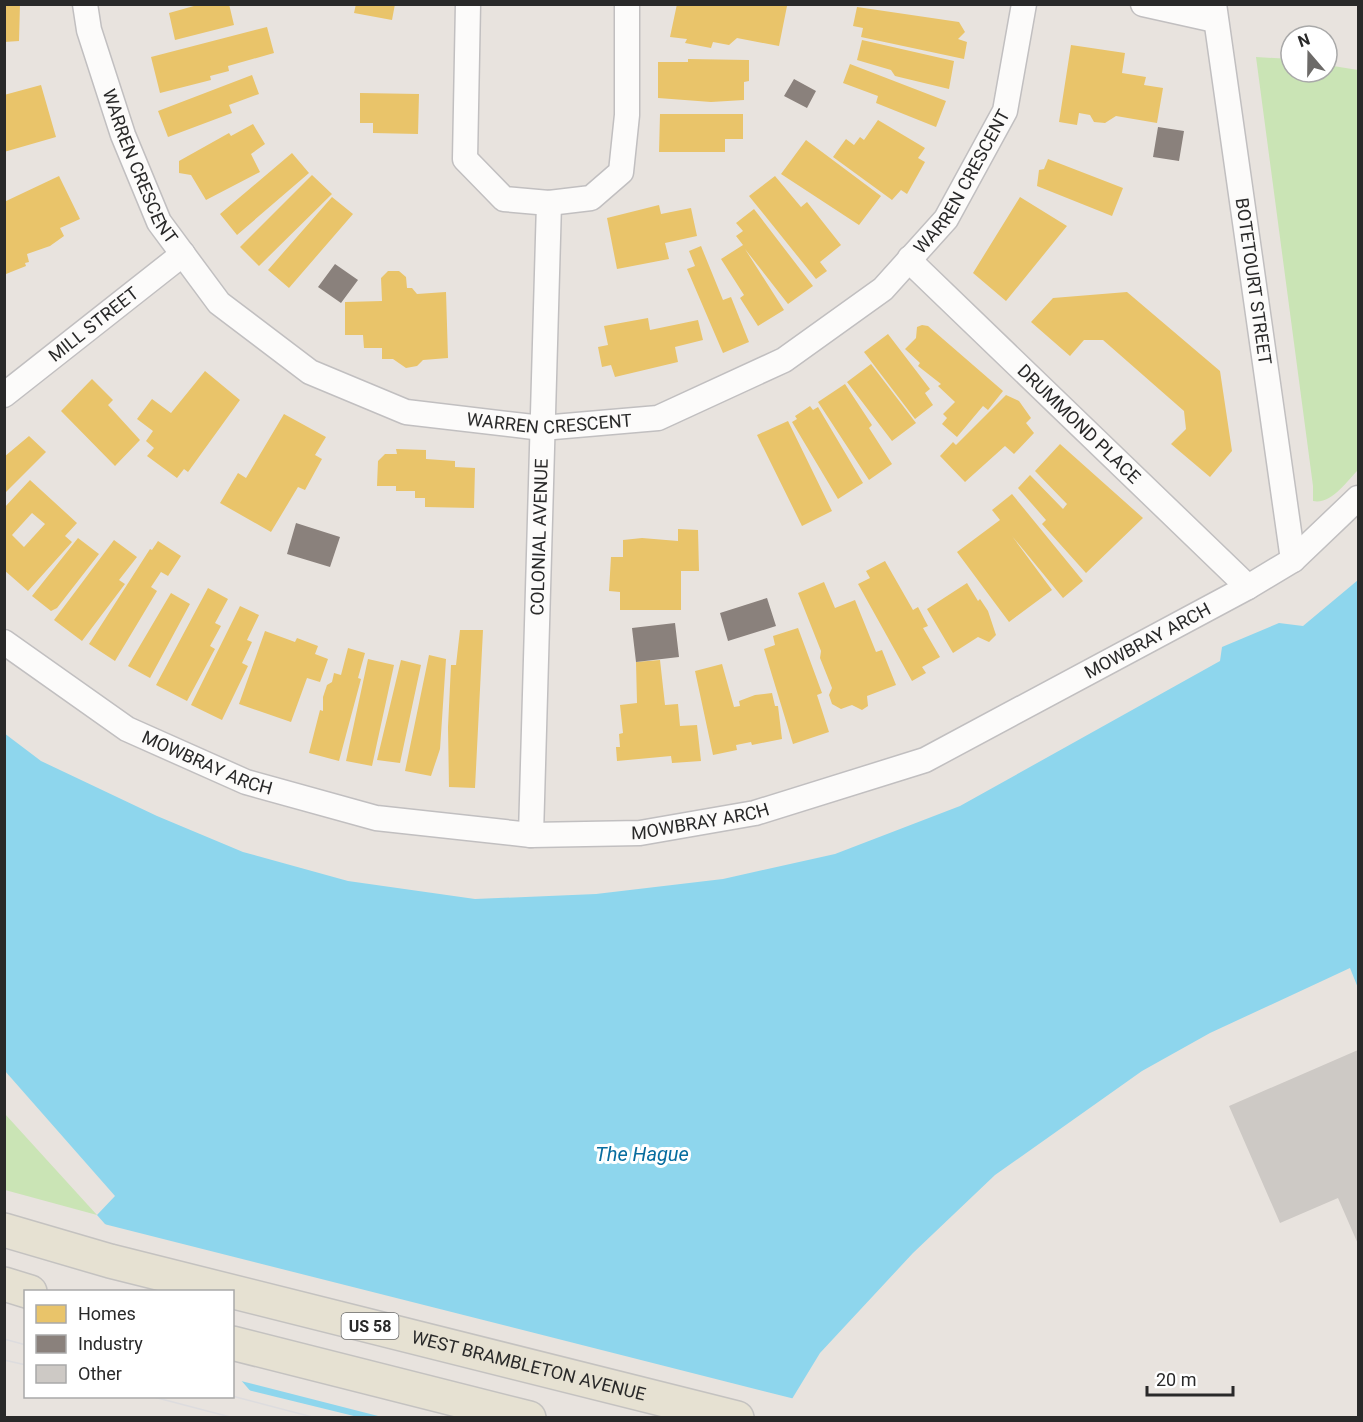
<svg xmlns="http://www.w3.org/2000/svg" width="1363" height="1422" font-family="Roboto,sans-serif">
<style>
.green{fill:#cae4b5}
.water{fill:#8ed6ed}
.pier{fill:#e8e3de}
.homes{fill:#e9c46a;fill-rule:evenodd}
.industry{fill:#8a817c}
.building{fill:#cdc9c5}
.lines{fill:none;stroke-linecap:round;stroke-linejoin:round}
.minor-casing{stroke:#c1bfc0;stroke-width:27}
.primary-casing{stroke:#c4c2c0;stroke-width:36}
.minor{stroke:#fcfbfa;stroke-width:24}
.primary{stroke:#e6e1d2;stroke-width:33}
.tram{stroke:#dddcde;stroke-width:1.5}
.labels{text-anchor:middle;stroke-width:6;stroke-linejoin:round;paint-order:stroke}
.shield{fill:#fff;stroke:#696969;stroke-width:1.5}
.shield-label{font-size:16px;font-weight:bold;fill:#292929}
.street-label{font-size:18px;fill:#292929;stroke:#fff}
.water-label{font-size:20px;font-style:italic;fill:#086d9f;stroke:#fff}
</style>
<rect width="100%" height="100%" fill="#e8e3de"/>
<!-- green -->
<path class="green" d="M1256 57 1291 59V72H1327V65L1358 70V470C1347 481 1331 505 1313 501V486Z
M4 1114H5L97 1215 5 1190Z"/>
<!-- water -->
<path class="water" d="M1358 580V988L1350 968 1210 1033 1142 1071 995 1175 913 1253 820 1353 781 1417H273L233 1371 232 1292 164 1291 97 1215 115 1196 5 1071 4 733 41 761 157 816 243 852 348 881 475 899 596 894 723 879 835 854 960 806 1220 661 1222 647 1279 623 1303 626Z"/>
<!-- pier -->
<path class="pier" d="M100 1223 795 1399 784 1418 382 1417 237 1380 232 1376V1292H160Z
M244 1389 358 1417 269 1418Z"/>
<!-- homes -->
<path class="homes" d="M4 4H20L19 41 4 42Z
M201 4H229L234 25 175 40 169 13Z
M356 4H395L392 20 354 13Z
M677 4H776L787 6 779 46 737 38 729 45 713 42 711 48 685 43 687 39 670 37Z
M857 7 959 22 965 32 958 39 967 42 964 59 861 37 863 28 853 26Z
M267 27 274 53 228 66 229 71 210 76 211 80 160 93 151 57Z
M862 40 954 61 949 89 895 76 891 70 857 60Z
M1071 45 1125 53 1122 73 1146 77 1144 85 1163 88 1157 123 1116 116 1105 123 1094 122 1090 115 1079 113 1077 125 1059 122Z
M688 59 749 60V81L744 82V100L711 102 658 98V62H688Z
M850 64 946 101 936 127 876 103 878 96 843 83Z
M252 75 259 94 229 105 232 113 168 137 158 111Z
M41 85 56 137 4 152V95Z
M360 93 419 94 418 134 373 133V123H360Z
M660 114H743V139H725V152H659Z
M878 120 925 148 918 158 925 162 907 194 901 190 892 200 833 157 846 139 854 145 860 137 864 140Z
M253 124 265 144 251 154 260 172 206 200 191 175 179 173V161L229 133 231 136Z
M806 140 881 196 859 225 781 174Z
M292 153 309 173 237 235 220 214Z
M1048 159 1123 188 1112 216 1037 186 1039 170 1044 169Z
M312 175 332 194 259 266 240 247Z
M59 176 80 219 60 228 64 236 50 246 27 254 29 262 25 263 26 266 6 274 4 202Z
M775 176 801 207 807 202 841 245 820 262 827 271 816 279 749 196Z
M332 197 353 214 289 288 268 270Z
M1020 197 1067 226 1006 301 973 273Z
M659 205 661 214 691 208 697 236 665 243 669 259 617 269 607 218Z
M754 209 813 286 788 304 745 249 784 310 758 326 740 298 744 295 721 259 743 245 736 236 743 231 736 223Z
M701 246 723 300 731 297 749 342 723 353 687 269 695 266 689 251Z
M388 271H399L406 277 407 288H412L417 294 446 292 448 358 423 360 417 366 406 368 393 359H382V348H364L363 335H345V302L382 301 381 278Z
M1127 292 1220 371 1232 451 1210 477 1171 444 1186 429 1184 411 1103 340H1084L1070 356 1031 322 1053 298Z
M648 318 650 330 698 320 703 340 675 347 678 362 615 377 611 365 602 367 598 347 608 345 604 326Z
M922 325 928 326 1003 391 988 410 983 406 957 437 942 424 947 418 943 414 955 402 938 386 941 384 918 366 920 363 905 349 916 338 917 327Z
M888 334 930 389 925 393 933 405 915 419 864 352Z
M871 364 916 423 892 441 847 382Z
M205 371 240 400 188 472 184 469 177 478 147 456 154 448 146 441 153 431 137 419 152 399 171 413Z
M92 379 113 400 108 405 140 440 115 466 61 411Z
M845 384 872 425 869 428 892 464 869 480 818 402Z
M1006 395 1019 401 1031 418 1026 423 1034 433 1014 454 1005 446 965 482 940 456 953 442 956 445Z
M810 406 813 410 818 407 863 483 838 499 792 422 797 419 795 416Z
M284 414 326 437 315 455 322 459 305 490 298 487 271 532 220 503 238 473 246 478Z
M788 421 832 511 802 526 757 435Z
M29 436 46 452 4 494V457Z
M1060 444 1143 518 1086 573 1042 524 1046 520 1018 488 1030 475 1063 509 1067 504 1035 471Z
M396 449 426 450V459L455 461V467L475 468 474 508 425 507V498H415V491H396V486H377L378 461 385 454H397Z
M30 480 77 523 65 536 72 542 28 591 4 570V508ZM32 513 45 524 24 547 12 535Z
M1012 494 1083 581 1063 598 1012 536 1052 590 1009 622 957 552 1000 520 992 510Z
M678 529 698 530 699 571H681V610H620V592L609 591 611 557H623V540L642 538 678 541Z
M78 538 99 554 57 608 51 611 32 596Z
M114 540 137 557 119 580 125 584 82 641 54 620Z
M158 541 181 556 168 576 161 572 151 587 157 591 115 661 89 644 150 549 152 550Z
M885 561 913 610 918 607 928 626 923 628 940 657 922 667 926 673 912 681 858 584 870 578 866 571Z
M824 582 835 608 855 600 876 652 882 650 896 685 867 696 868 706 862 710 852 705 841 709 832 704 829 695 832 688 820 658 821 651 798 593Z
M967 583 978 601 980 599 988 611 996 635 989 642 978 637 953 653 927 609Z
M208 588 228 599 215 623 221 626 210 646 215 649 187 701 156 685Z
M171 593 190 604 150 678 128 666Z
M240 606 259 615 247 640 252 642 242 663 248 666 222 720 191 705Z
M798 628 822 693 817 695 829 732 793 744 764 649 775 645 773 636Z
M460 630H483L475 788 449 787 448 727 451 665H456Z
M265 631 295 642 297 638 318 646 315 654 328 659 320 682 307 678 291 722 239 704Z
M348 648 365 653 358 678 361 679 339 761 309 753 320 710 323 711V697L327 685 332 682 334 673 341 675Z
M429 655 446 659 440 749 431 776 405 771Z
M368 659 394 665 372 766 346 761Z
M401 660 421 665 400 763 377 760Z
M660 660 665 705 678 704 680 726 697 725 701 761 672 763 671 756 617 761 616 747H620L619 734 623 733 620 705 637 703 636 662Z
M722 664 734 707 740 706 739 701 755 695 772 693 775 706H778L782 739 752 745 751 742 736 745 737 750 713 755 695 671Z"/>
<!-- industry -->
<path class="industry" d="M794 79 816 91 807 108 784 96Z
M1158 127 1184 131 1179 161 1153 157Z
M335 264 358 280 341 303 318 287Z
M296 523 340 537 330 567 287 554Z
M767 598 776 626 728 641 720 613Z
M675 623 679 657 636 662 632 628Z"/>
<!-- building -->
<path class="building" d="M1358 1050V1244L1338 1198 1280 1223 1229 1106Z"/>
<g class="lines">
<!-- minor casing -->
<g class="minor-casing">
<g id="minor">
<path id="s1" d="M85 4 89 30 123 135 159 222 219 303 310 372 406 412 542 428 658 418 784 360 883 289 946 219 1005 111 1024 4"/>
<path d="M468 4 465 159 504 199 549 203 591 198 621 172 627 115V4"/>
<path d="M1143 4 1215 20"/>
<path id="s2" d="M1214 4 1293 560"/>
<path id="s3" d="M910 258 918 269 1248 587"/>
<path id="s4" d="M4 395 183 254"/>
<path id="s5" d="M4 642 127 729 246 782 376 818 531 835 640 833 755 813 925 760 1248 587 1293 560 1358 498"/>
<path id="s6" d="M531 835 549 203"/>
</g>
</g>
<!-- primary casing -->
<g class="primary-casing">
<g id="primary">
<path id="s7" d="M4 1230 110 1261 737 1418"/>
<path d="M4 1284 30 1292"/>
<path d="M232 1343 529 1418"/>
</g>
</g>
<!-- minor -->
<use href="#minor" class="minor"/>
<!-- primary -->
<use href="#primary" class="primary"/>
<!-- tram -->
<path class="tram" d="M4 1339 26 1345
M4 1360 26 1365
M150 1396 234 1418
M232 1396 316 1418"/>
</g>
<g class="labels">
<!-- shield labels -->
<rect class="shield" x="341.5" y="1313" width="57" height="26" rx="4.5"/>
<g class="shield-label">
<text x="370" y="1332">US 58</text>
</g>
<!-- street labels -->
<g class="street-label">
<text dy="6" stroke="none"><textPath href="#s1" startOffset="172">WARREN CRESCENT</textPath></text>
<text dy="6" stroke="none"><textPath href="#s1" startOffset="1198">WARREN CRESCENT</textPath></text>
<text dy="6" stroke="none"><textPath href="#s2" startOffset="280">BOTETOURT STREET</textPath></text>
<text dy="6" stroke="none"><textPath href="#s4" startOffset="114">MILL STREET</textPath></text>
<text dy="6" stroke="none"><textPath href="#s1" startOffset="694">WARREN CRESCENT</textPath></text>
<text dy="6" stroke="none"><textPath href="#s3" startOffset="237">DRUMMOND PLACE</textPath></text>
<text dy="6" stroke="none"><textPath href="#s6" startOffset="298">COLONIAL AVENUE</textPath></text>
<text dy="6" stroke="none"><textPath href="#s5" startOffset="1228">MOWBRAY ARCH</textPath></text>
<text dy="6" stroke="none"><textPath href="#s5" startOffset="238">MOWBRAY ARCH</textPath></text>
<text dy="6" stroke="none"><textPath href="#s5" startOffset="742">MOWBRAY ARCH</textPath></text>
<text dy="6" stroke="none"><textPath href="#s7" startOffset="542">WEST BRAMBLETON AVENUE</textPath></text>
</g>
<!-- water labels -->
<g class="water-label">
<text x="642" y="1161">The Hague</text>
</g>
</g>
<!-- border -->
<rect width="1363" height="1422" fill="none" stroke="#292929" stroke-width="12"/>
<!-- legend -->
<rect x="24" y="1290" width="210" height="108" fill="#ffffff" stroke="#a9a9a9" stroke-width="1.5"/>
<rect x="36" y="1305" width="30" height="18" fill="#e9c46a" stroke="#a9a9a9" stroke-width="1.5"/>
<text x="78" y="1320" font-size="18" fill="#292929">Homes</text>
<rect x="36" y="1335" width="30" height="18" fill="#8a817c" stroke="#a9a9a9" stroke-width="1.5"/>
<text x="78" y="1350" font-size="18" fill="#292929">Industry</text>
<rect x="36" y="1365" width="30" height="18" fill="#cdc9c5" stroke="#a9a9a9" stroke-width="1.5"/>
<text x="78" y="1380" font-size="18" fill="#292929">Other</text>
<!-- north arrow -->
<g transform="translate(1309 54) rotate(340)"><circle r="28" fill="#ffffff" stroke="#a9a9a9" stroke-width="1.5"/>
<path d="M0-4.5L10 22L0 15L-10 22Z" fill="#6c6a68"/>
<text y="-9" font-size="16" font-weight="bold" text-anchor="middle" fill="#292929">N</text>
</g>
<!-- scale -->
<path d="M1147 1386v9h86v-9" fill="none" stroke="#292929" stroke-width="3"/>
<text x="1156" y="1386" font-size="18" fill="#292929" stroke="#ffffff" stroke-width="4.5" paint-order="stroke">20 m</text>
</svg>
